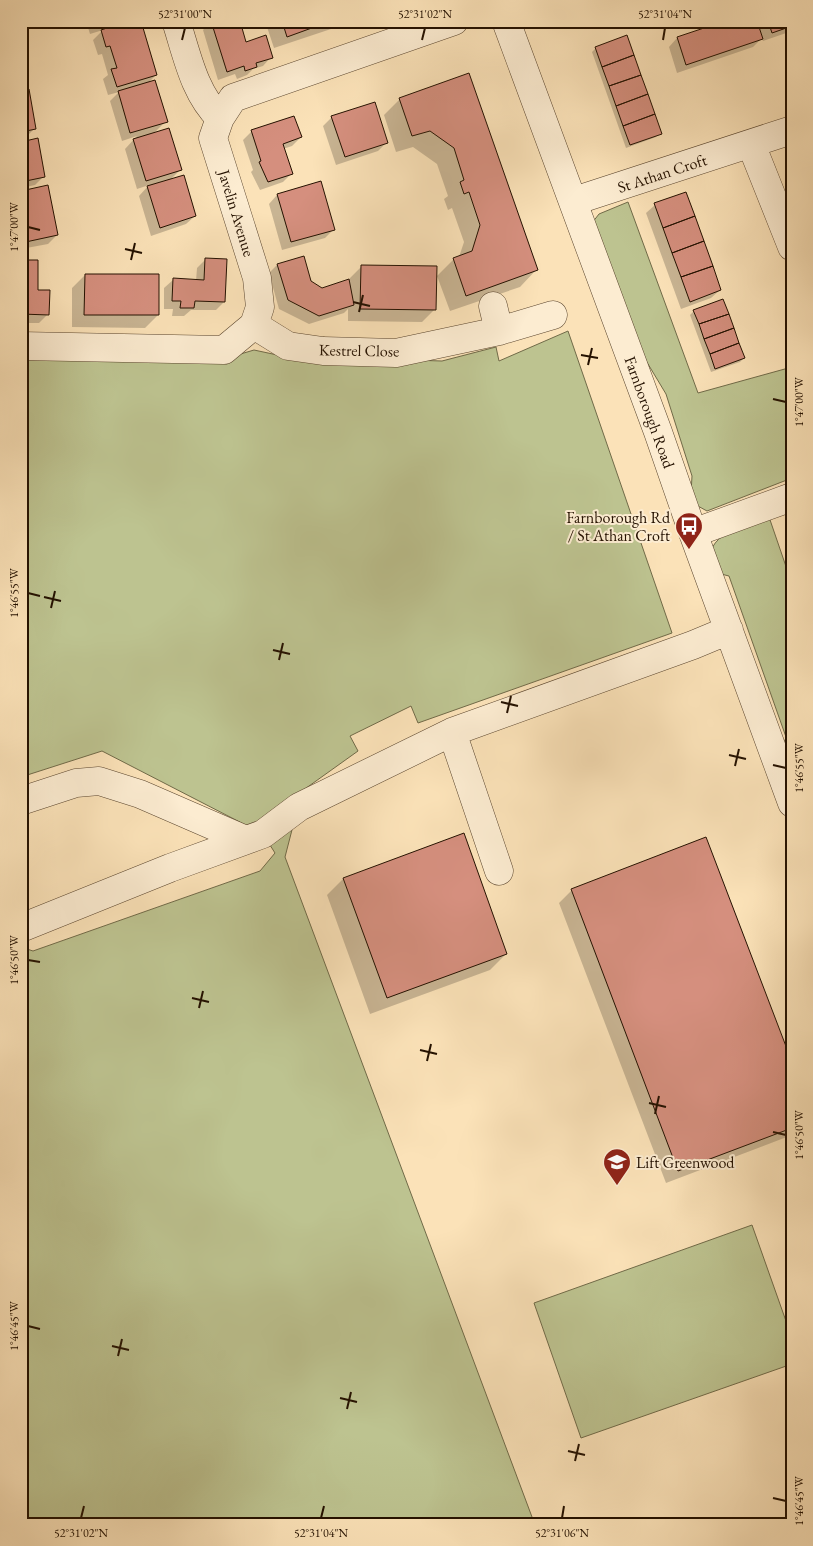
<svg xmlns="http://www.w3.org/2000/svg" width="813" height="1546" font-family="'EB Garamond',serif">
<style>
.green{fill:#bdc390;stroke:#706a48}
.shadow{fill:#0003}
.building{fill:#d58f7e;stroke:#241100}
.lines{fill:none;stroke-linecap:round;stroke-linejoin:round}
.minor-casing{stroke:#5a452e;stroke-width:29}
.minor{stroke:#fcecd1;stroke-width:28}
.ticks{fill:none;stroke:#241100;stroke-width:2}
.labels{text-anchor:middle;stroke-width:4;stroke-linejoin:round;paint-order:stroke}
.street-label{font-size:16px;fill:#241100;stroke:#fcecd1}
.poi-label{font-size:16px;fill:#241100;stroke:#fcecd1;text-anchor:end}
.neatline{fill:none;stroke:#241100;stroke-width:2}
.ticks-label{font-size:12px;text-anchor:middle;fill:#241100}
</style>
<rect width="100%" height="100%" fill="#fbe2b8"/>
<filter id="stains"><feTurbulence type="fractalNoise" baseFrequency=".004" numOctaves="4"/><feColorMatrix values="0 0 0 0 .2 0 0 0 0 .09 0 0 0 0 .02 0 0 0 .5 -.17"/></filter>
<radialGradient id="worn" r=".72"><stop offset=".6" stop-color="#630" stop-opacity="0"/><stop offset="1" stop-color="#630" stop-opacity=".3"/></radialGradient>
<!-- green -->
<path class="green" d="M628 202 698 393 792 367V478L707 511 696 505 691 493 692 476 666 394 639 349 592 223 599 214Z
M568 331 672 633 418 723 411 706 350 736 358 751 302 791 285 857 535 1525H21V947L33 951 260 871 275 853 263 834 102 751 21 777V360L227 358 254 350 282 356 442 361 496 347 499 361Z
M768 514 792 584V768L783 746 786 737 729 576 717 573C715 569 712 564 711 559 706 535 750 522 768 514Z
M752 1225 792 1338V1364L581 1438 534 1303Z"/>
<!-- shadow -->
<path class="shadow" d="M86 21H128L156 75 147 84 166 121 154 133 181 169 170 180 195 216 186 224 151 236 139 196 149 185 137 189 125 149 137 136 122 141 110 101 119 92 108 95 103 79 108 75 102 54 98 55 93 40 103 30 90 34Z
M211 21H238L245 43 271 57 263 66 253 69 247 75 237 79 235 74 218 80 203 30Z
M265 21H355L347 24 346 21 343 25 274 48Z
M728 21H792V31L763 41 762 38 753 47 677 73 669 47 677 38Z
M596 48 660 133 656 137 626 148 592 52Z
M21 65 24 81 21 84Z
M468 75 536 270 520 287 450 311 437 276 454 259 459 257 464 242 452 208 448 210 444 199 448 196 437 164 413 147 396 152 384 115 400 99Z
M21 92 35 128 26 137 21 138Z
M332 117 387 142 378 151 336 165 323 126Z
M252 131 301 137 292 146 283 149 291 174 283 182 260 190 251 172 253 170 243 140Z
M21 143 44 176 35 185 21 188Z
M21 192 57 235 48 244 21 249Z
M277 195 334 229 325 238 282 250 269 204Z
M655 205 720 290 711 298 681 309 646 213Z
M205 260 224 302 216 310H191L184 316H172L173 309H164V288L173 280 196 281 197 268Z
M21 261 48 314 39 323H21Z
M277 265 322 289 348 280 361 267 435 309 422 322 348 321V309L344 313 309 324 279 309 269 273Z
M85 275 158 315 145 328 72 327V288Z
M694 311 744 358 740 362 711 372 690 315Z
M792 510V535L785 517Z
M463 835 506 954 490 970 370 1014 327 895 343 879Z
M572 890 792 1066V1135L666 1183 559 903Z"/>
<!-- building -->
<path class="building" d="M128 21H141L157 75 117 87 111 69 117 68 110 46 106 47 101 30Z
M211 21H240L246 42 266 35 273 58 256 63 257 67 245 71 244 66 227 72Z
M282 21H331L287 37Z
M725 21H757L763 39 686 65 677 37Z
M768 21H792V26L772 33Z
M627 35 634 55 602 67 595 47Z
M634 55 641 75 609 86 602 67Z
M469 73 538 270 466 296 453 258 472 251 480 225 469 192 464 194 460 182 464 180 454 148 430 131 412 136 399 98Z
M641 75 648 94 616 106 609 86Z
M155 80 168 122 130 133 118 91Z
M29 89 36 129 21 132V91Z
M648 94 655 114 623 126 616 106Z
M375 102 388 143 345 157 331 116Z
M655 114 662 134 630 145 623 126Z
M294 116 302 137 283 144 293 174 268 182 259 162 261 161 251 130Z
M169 128 182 170 146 181 133 139Z
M38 138 45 177 21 182V142Z
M184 175 196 216 160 228 147 186Z
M321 181 335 230 291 242 277 194Z
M48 185 58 235 21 243V191Z
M686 192 695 216 663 228 654 203Z
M695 216 704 241 672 253 663 228Z
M704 241 713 266 681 277 672 253Z
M304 256 311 281 322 288 349 279 354 305 319 316 288 300 277 264Z
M205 258 227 259 225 302 195 301 194 308H180L181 301H172L173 278 204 280Z
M21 260H38V290H50L49 315 21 314Z
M361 265 437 266 436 310 360 309Z
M713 266 721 290 690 302 681 277Z
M85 274H159V315H84Z
M723 299 729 314 699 324 693 310Z
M729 314 734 328 704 339 699 324Z
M734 328 739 343 710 354 704 339Z
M739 343 745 358 715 369 710 354Z
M464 833 507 954 387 998 343 878Z
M706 837 792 1062V1128L678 1171 571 889Z"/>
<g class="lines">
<!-- minor casing -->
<g class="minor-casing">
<path id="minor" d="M176 21C187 55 194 93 220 118
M506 21 658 432 693 533 792 803
M751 144 792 247
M574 201 792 130
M493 306 499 331
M254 325 288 346 323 351 396 353 499 331 553 315
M21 346 224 350 254 325 260 307 257 278 213 138 220 118 233 98 454 21
M693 533 792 497
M452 732 499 871
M21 801 76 783 99 781 140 794 246 840
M21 928 170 868 263 834 299 807 452 732 693 645 729 630"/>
</g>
<!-- minor -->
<use href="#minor" class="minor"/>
</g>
<!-- ticks -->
<path class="ticks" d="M182 40 185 28M422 40 425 28M663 40 665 28M28 227 40 230M125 249 142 253M131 260 135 243M353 302 370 306M359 312 363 295M581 355 598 358M588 365 592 348M773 399 786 402M28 593 40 596M44 597 61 601M51 608 55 591M273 650 290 654M279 660 283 643M501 702 518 706M507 713 511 696M729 755 746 759M773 765 786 768M735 766 739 749M28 960 40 962M192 998 209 1002M199 1008 203 991M420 1050 437 1054M427 1061 431 1044M649 1103 666 1107M655 1114 659 1096M773 1132 786 1135M28 1326 40 1329M112 1346 129 1350M118 1356 122 1339M340 1398 357 1402M347 1409 351 1392M568 1451 585 1455M575 1461 579 1444M773 1498 786 1501M81 1518 84 1506M321 1518 324 1506M562 1518 564 1506"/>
<!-- icons -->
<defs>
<g id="bus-pin" transform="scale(1.4375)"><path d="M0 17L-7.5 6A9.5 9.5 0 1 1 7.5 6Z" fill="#8f2418" stroke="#fcecd1"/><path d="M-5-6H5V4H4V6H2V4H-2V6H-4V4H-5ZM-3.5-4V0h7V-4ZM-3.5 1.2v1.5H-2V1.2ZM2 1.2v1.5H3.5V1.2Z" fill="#fff"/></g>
<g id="school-pin" transform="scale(1.4375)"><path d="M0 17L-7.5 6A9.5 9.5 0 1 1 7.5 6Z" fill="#8f2418" stroke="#fcecd1"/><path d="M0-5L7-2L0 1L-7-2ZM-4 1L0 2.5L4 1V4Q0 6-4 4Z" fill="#fff"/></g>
</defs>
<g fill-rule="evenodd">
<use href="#bus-pin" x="689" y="526"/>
<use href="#school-pin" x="617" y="1162"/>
</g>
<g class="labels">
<!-- street labels -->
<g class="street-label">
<text transform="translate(662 173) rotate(-18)" y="6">St Athan Croft</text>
<text transform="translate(237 213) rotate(73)" y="6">Javelin Avenue</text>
<text transform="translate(359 350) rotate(1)" y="6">Kestrel Close</text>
<text transform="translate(650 412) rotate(70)" y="6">Farnborough Road</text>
</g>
<!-- poi labels -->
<g class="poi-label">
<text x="670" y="523">Farnborough Rd<tspan x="670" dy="18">/ St Athan Croft</tspan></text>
<text x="636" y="1168" text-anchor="start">Lift Greenwood</text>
</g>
</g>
<!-- margin -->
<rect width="813" height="1546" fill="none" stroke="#fbe2b8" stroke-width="55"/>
<rect x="28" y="28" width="758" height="1490" class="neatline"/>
<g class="ticks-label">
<text x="185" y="18">52°31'00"N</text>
<text x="425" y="18">52°31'02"N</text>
<text x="665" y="18">52°31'04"N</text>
<text transform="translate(14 227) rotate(-90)" y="4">1°47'00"W</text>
<text transform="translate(799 402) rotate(-90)" y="4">1°47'00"W</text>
<text transform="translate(14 593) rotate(-90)" y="4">1°46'55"W</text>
<text transform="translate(799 768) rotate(-90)" y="4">1°46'55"W</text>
<text transform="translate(14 960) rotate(-90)" y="4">1°46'50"W</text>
<text transform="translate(799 1135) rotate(-90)" y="4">1°46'50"W</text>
<text transform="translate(14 1326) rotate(-90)" y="4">1°46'45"W</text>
<text transform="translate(799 1501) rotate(-90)" y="4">1°46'45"W</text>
<text x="81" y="1537">52°31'02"N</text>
<text x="321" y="1537">52°31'04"N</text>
<text x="562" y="1537">52°31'06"N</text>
</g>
<rect width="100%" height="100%" filter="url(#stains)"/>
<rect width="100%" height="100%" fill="url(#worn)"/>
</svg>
